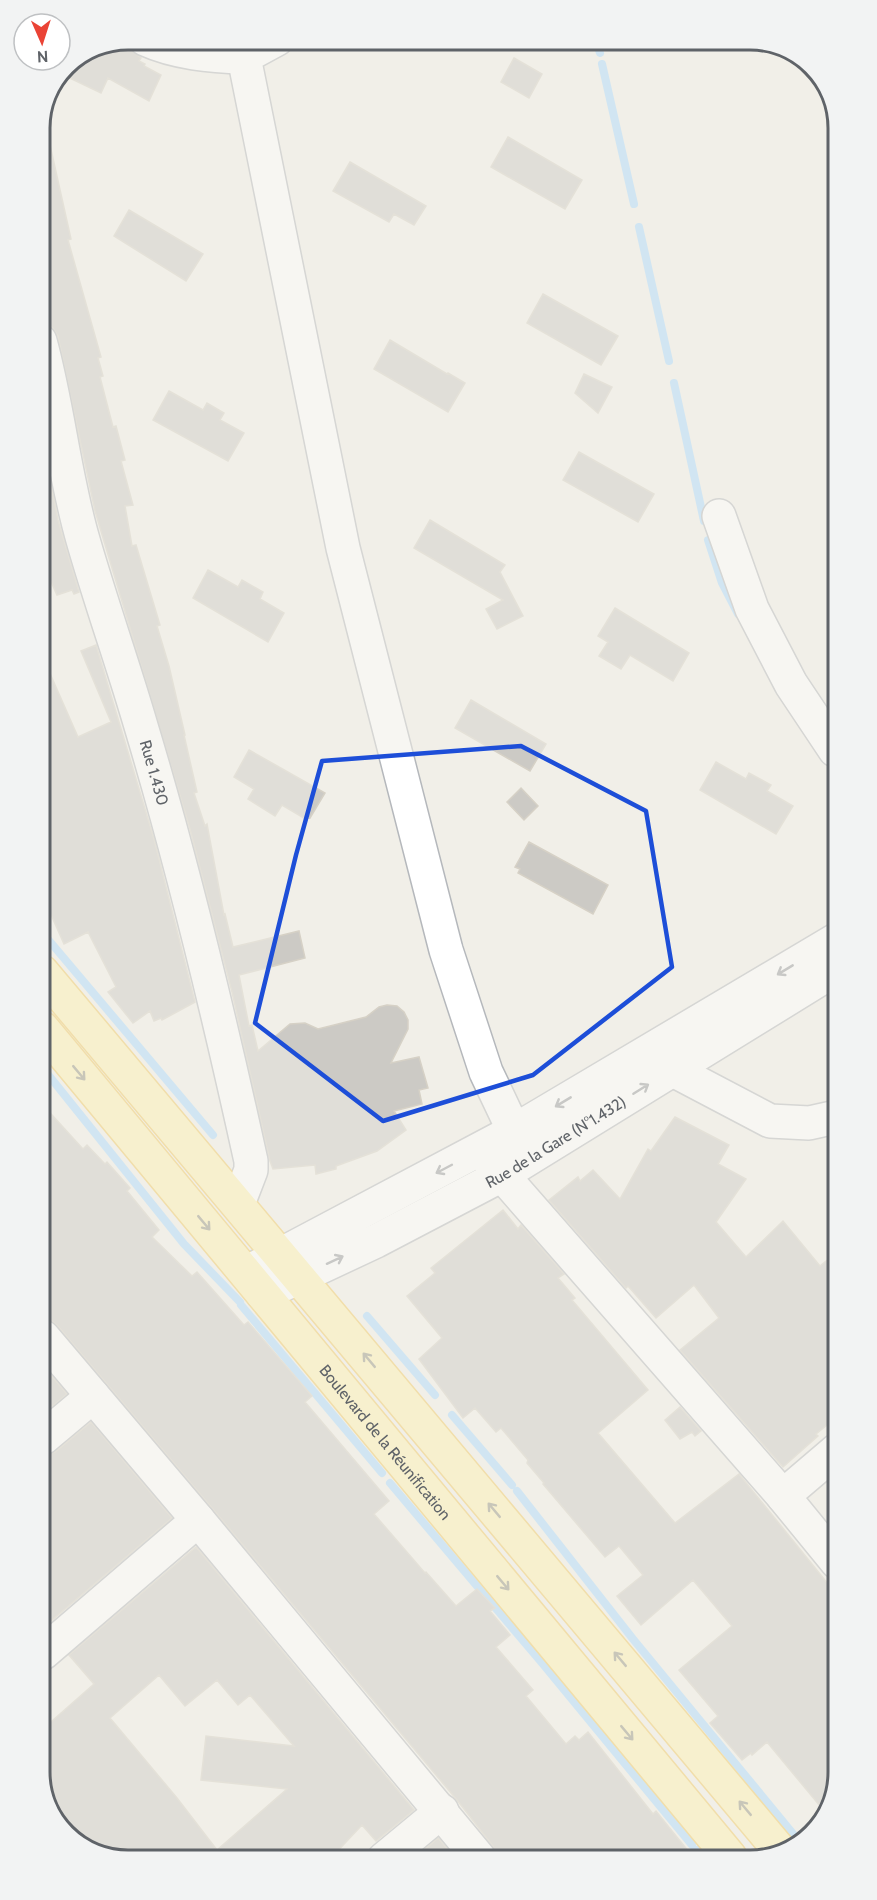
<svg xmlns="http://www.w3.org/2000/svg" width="877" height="1900" font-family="Cabin,sans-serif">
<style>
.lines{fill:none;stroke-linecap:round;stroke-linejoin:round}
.stream{stroke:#aadaff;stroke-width:8}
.building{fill:#cccac5;stroke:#d6d1c6;stroke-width:1.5;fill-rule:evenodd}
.minor-casing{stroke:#b5b8bc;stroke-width:36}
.major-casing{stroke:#f2c960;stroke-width:36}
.minor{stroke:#fff;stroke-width:33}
.major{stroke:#fff2af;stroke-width:33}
.oneway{stroke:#979a9d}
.oneway2{stroke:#979581}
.marked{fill:none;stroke:#1d4ed8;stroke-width:4.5;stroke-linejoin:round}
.labels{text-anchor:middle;stroke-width:4.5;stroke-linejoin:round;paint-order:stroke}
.street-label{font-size:16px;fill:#5f6368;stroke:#fff}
.rim{fill:none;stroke:#5f6368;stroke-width:3}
</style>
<rect width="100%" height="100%" fill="#f1efe8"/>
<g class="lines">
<!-- stream -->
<path class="stream" d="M595 39 600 53
M602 64 634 204
M639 227 669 361
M674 383 704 521
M708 540 722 583 738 614
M41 931 213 1135
M42 1067 184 1244 240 1302
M241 1305 382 1473
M367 1316 435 1395
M452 1415 512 1485
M390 1483 542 1663 692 1845
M517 1491 633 1639 799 1841
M697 1850 703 1857"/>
</g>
<!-- building -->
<path class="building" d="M121 42 141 58 139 61 145 64 144 66 161 75 149 101 108 78 101 93 61 74 65 65Z
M514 58 542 74 529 98 501 82Z
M48 136 71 239 68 240 101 357 98 358 103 376 100 377 113 427 116 426 125 460 121 461 133 505 125 506 132 546 136 545 160 625 157 626 169 666 185 735H184L197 792 194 793 205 826 207 824 224 915 225 914 233 947 299 931 305 958 239 975 249 1026 252 1025 258 1051 290 1024 305 1023 318 1029 366 1017 379 1007 387 1005 397 1006 404 1012 408 1020V1029L391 1063 419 1057 428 1088 419 1090 422 1104 394 1111 406 1130 377 1151 336 1166V1169L316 1174 315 1165 273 1169 270 1161 232 992 190 829 95 511 58 336 53 328 46 323H40V313L44 312 40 293 39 137Z
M508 137 582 180 565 209 491 167Z
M350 162 426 206 414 225 394 214 389 222 333 191Z
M129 210 203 254 186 281 114 236Z
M543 294 618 336 601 365 527 323Z
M390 340 447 374 448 373 465 383 448 412 374 369Z
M584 374 612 387 598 413 575 393Z
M169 391 203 410 207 403 224 413 220 420 244 433 228 461 153 420Z
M40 429 58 520 79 592 74 594 72 590 57 595 40 557Z
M579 452 654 494 638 522 563 480Z
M430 520 505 565 500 572 523 616 497 629 486 609 503 600 414 548Z
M208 570 238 587 242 580 263 592 260 599 284 613 268 642 193 598Z
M615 608 689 653 673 681 630 655 621 669 599 656 608 642 598 636Z
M96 645 154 839 195 1002 162 1020 161 1018 154 1021 150 1011 133 1023 108 992 116 987 88 932 64 944 41 892V653L78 737 111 722 81 651Z
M471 700 546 744 530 771 455 728Z
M249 750 325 793 310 818 308 817 307 820 282 805 275 816 248 799 254 789 234 777Z
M716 762 746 779 749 773 771 785 767 791 793 806 776 834 700 790Z
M521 788 538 806 524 820 507 802Z
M529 842 608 885 593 914 518 873 520 869 515 867Z
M42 1104 83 1149 87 1145 105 1164 107 1162 130 1188 127 1191 159 1230 152 1237 192 1276 197 1272 244 1325 248 1322 312 1396 305 1402 389 1501 374 1514 425 1573 426 1572 456 1606 477 1589 495 1608 490 1611 510 1635 496 1647 533 1690 526 1696 566 1744 575 1736 579 1740 588 1732 653 1814 656 1811 693 1857 497 1858 493 1846 457 1800 212 1508 57 1325 50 1320 42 1319Z
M675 1117 729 1145 718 1164 746 1179 716 1222 746 1257 783 1221 820 1266 837 1252V1417L816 1434 818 1436 783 1467 680 1350 719 1318 694 1285 656 1318 628 1286 626 1288 549 1200 578 1177 580 1181 593 1170 620 1199 648 1149 651 1151Z
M503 1210 518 1229 521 1225 564 1274 558 1278 575 1298 572 1300 648 1390 598 1433 675 1523 739 1474 837 1595 838 1773 825 1812 767 1742 752 1755 751 1753 742 1760 710 1723 718 1716 679 1670 732 1626 693 1580 641 1625 617 1596 643 1575 619 1546 605 1557 543 1484 544 1483 527 1463 528 1460 501 1428 496 1432 475 1408 463 1418 419 1359 442 1338 407 1296 435 1273 431 1268Z
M43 1366 67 1394 43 1414Z
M680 1407 701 1431 695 1436 692 1432 680 1439 665 1420Z
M91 1422 172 1518 45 1626 43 1624V1456L55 1452Z
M196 1547 414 1810 376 1841 362 1825 330 1859 297 1860 289 1850 277 1860 121 1861 73 1843 44 1801V1728L94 1684 69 1655ZM159 1675 185 1706 217 1680 238 1705 250 1695 294 1746 206 1736 201 1780 287 1789 217 1850 177 1798 110 1718Z
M438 1838 455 1858 414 1859Z"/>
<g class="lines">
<!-- minor casing -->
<g class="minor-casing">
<g id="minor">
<path d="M145 39C176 53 211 56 244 57L240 39"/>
<path d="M277 39 244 57 343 548 446 950 486 1072 514 1131"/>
<path id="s1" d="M40 341C58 406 64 475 83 540 101 603 123 664 141 726 184 869 219 1015 251 1161V1170L238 1204"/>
<path d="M719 516 752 609 791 684 835 750"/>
<path d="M673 1070 770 1121 809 1123 836 1117"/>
<path d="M489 1160 783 1496 837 1562"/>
<path d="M246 1273 514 1131 836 940"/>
<path id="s2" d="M263 1294 376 1241 502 1175 836 969"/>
<path d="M43 1337 198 1520 479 1858"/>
<path d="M43 1438 93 1396"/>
<path d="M783 1496 837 1450"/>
<path d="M43 1653 198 1520"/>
<path d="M384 1859 442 1811"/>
</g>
</g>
<!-- major casing -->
<g class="major-casing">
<g id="major">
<path d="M42 972 782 1853"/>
<path id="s3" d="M42 1028 730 1857"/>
</g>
</g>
<!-- minor -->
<use href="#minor" class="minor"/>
<!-- major -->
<use href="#major" class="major"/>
</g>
<!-- one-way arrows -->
<defs><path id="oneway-shaft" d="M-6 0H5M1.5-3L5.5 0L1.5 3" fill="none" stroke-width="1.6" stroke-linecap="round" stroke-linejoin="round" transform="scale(1.5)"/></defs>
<g class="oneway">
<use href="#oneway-shaft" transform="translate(785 970) rotate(149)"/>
<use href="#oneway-shaft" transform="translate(641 1089) rotate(-32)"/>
<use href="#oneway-shaft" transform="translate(563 1102) rotate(149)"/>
<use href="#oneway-shaft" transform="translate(444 1169) rotate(152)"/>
<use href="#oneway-shaft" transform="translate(335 1260) rotate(-25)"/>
</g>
<g class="oneway2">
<use href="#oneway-shaft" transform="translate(79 1073) rotate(50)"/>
<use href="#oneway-shaft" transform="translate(204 1223) rotate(50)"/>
<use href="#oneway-shaft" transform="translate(369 1360) rotate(-130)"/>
<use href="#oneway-shaft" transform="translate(494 1510) rotate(-130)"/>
<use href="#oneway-shaft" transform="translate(503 1583) rotate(50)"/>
<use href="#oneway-shaft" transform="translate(620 1659) rotate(-130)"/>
<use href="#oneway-shaft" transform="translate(627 1733) rotate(50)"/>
<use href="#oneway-shaft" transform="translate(745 1808) rotate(-130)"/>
</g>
<!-- marked area -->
<path d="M0 0H877V1900H0ZM521 746 646 811 672 967 533 1075 383 1121 255 1023 296 855 322 761Z" fill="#f1efe8" fill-opacity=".55" fill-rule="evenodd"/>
<path class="marked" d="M521 746 646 811 672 967 533 1075 383 1121 255 1023 296 855 322 761Z"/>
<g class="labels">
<!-- street labels -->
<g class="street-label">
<text dy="6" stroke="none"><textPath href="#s1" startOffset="447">Rue 1.430</textPath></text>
<text dy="6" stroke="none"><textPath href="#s2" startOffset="330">Rue de la Gare (N°1.432)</textPath></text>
<text dy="6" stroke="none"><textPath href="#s3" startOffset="538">Boulevard de la Réunification</textPath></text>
</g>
</g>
<!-- crop -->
<path d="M0 0H877V1900H0ZM128 50H750A78 78 0 0 1 828 128V1772A78 78 0 0 1 750 1850H128A78 78 0 0 1 50 1772V128A78 78 0 0 1 128 50Z" fill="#f2f3f3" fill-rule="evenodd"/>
<path class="rim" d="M128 50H750A78 78 0 0 1 828 128V1772A78 78 0 0 1 750 1850H128A78 78 0 0 1 50 1772V128A78 78 0 0 1 128 50Z"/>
<!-- north arrow -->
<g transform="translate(42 42) rotate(177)"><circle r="28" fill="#ffffff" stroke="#bfc1c3" stroke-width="1.5"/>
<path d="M0-4.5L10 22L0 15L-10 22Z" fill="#ea4335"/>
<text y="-9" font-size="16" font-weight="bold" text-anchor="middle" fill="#5f6368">N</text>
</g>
</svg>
